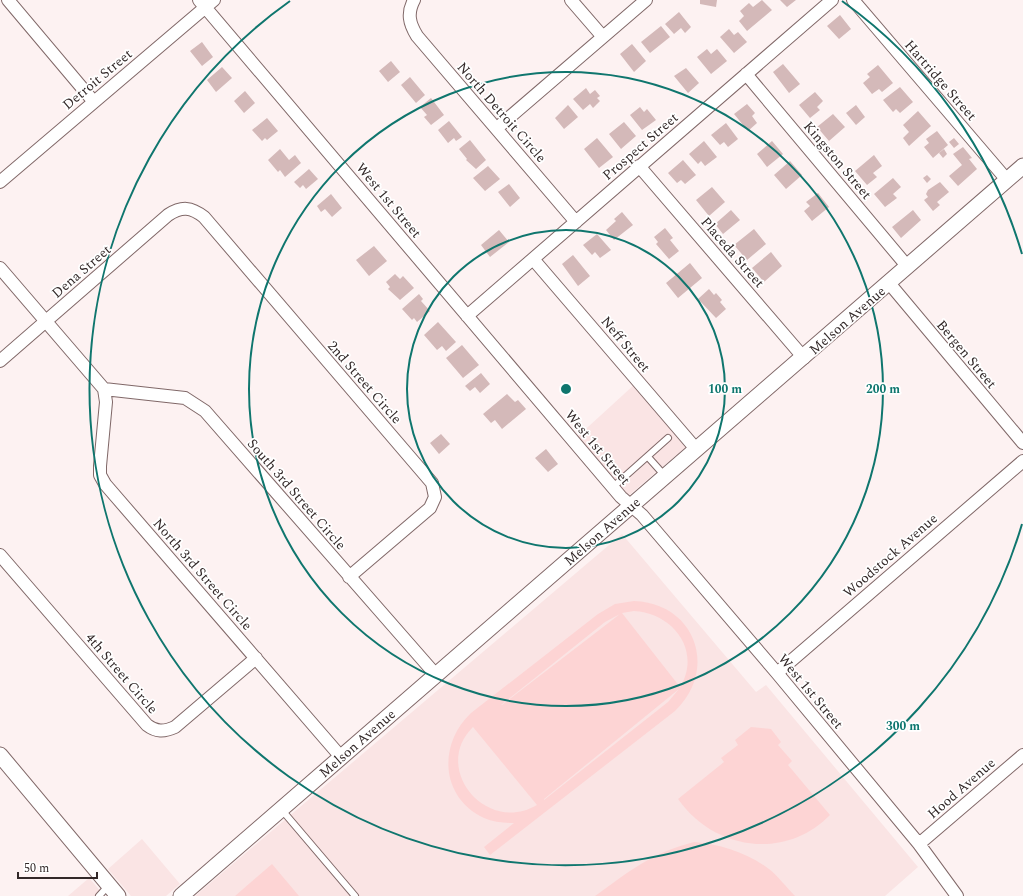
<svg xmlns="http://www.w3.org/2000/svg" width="1023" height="896" font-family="Spectral,serif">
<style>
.built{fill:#fae4e4}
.green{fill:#fdd4d4;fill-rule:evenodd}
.building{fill:#d4b9b9}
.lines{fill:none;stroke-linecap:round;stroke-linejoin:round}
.service-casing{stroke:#806868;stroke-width:8}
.minor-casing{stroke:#806868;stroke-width:14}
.tertiary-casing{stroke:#806868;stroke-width:17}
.service{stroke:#fff;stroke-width:6}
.minor{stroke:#fff;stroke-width:12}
.tertiary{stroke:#fff;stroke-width:15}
.ring{fill:none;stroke:#0f766e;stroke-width:2}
.labels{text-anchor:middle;stroke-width:3.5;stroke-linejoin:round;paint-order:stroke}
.street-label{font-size:14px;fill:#322828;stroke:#fff}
.centre{fill:#0f766e;stroke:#fff;stroke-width:2}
.ring-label{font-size:12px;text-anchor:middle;font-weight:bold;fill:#0f766e;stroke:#fff;stroke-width:3.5;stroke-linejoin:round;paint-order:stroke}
</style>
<rect width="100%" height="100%" fill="#fdf2f2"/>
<!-- built -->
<path class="built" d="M635 384 687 446 628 496 577 437Z
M622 534 756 692 766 685 918 867 885 896H195Z
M142 839 180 884 166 896H131L108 869Z
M89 878 105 896H68Z"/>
<!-- green -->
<path class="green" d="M634 601C695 603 719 669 675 711L490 855 484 847 514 823C503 823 493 822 484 818 440 797 438 744 471 713L598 614 615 604ZM634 611C673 613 702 651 680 687L622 613ZM620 614 502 705H501L605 622ZM679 689 668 702 544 800V799ZM473 727 537 805C486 835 431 768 473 727Z
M751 727 771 729 781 742 778 745 792 761 788 765 830 815C785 861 714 850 678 799L724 762 721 758 738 745 735 740Z
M694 842C720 844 748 853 769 869 779 877 786 887 795 896H595C630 871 651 853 694 842Z
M272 864 299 896H235Z"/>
<!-- building -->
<path class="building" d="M700 0H717L716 7 700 4Z
M762 0 772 10 747 31 739 21 744 16 740 11 749 3 753 7Z
M780 0H796L787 7Z
M679 12 691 27 685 33 681 28 674 34 665 24Z
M840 15 851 29 839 39 827 26Z
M661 26 670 37 650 53 641 42Z
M729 29 734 35 738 32 747 42 734 53 720 37Z
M202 42 213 57 202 66 190 51Z
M632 44 646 61 634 72 620 54Z
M707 49 711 54 717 49 727 61 711 74 697 57Z
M391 61 400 72 388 82 379 71Z
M783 64 800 84 789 93 773 72Z
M878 65 893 83 882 92 879 89 872 94 863 83 870 77 867 74Z
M222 67 232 78 216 92 207 80Z
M686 68 699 83 688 93 674 76Z
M410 77 425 95 416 103 401 85Z
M900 87 913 102 900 113 896 109 893 112 883 100Z
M586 88 590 94 595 90 600 96 597 98 600 101 593 108 590 104 583 110 573 99Z
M245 91 255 103 244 113 234 101Z
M815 92 823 101 817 107 820 110 810 118 799 105Z
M431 98 444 115 431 125 424 117 427 115 420 107Z
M747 104 755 113 752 116 757 123 748 131 734 114Z
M568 105 578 117 564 129 555 118Z
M856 105 865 117 856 125 846 113Z
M640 107 644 112 647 109 656 120 642 130 630 115Z
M918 111 931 126 909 146 903 138 909 132 903 125Z
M833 114 845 127 829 141 817 127Z
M267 118 278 131 267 140 265 138 262 141 252 130Z
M449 121 462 137 456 141 454 138 448 143 438 130Z
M624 122 636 136 621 149 609 134Z
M726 123 738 139 728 147 724 142 720 145 711 135Z
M937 131 948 145 933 158 924 147 929 143 926 139Z
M597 138 613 157 599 168 584 149Z
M954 138 959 144 954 148 949 142Z
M470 140 486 160 476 169 466 160 467 159 459 149Z
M704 141 717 157 705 166 701 161 698 164 689 154Z
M772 141 783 154 767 167 757 154Z
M963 147 972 158 969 159 977 169 958 186 949 176 962 165 953 154Z
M280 149 289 160 295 155 301 163 285 177 280 170 278 172 268 160Z
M944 149 947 154 943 158 939 153Z
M874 155 882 166 873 173 877 177 867 185 855 171Z
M683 160 696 175 685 184 681 180 677 183 668 173Z
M790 161 802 175 786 189 774 175Z
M488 166 500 179 485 191 473 178Z
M309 169 318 179 306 189 303 185 300 188 294 182Z
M927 175 931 179 927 183 923 178Z
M893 178 901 187 893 194 897 198 885 207 874 194Z
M940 182 949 192 937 202 940 205 933 211 924 200 928 197 926 194 928 190Z
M509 184 520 198 510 207 498 192Z
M712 187 725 202 709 216 696 200Z
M818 193 829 207 812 221 804 211 810 206 806 202Z
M331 194 342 208 332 217 325 209 321 212 317 206Z
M731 210 740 220 723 234 715 224Z
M913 210 921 220 901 238 892 227Z
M622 212 633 225 614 240 606 230 616 221 614 219Z
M665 228 673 238 670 240 679 251 669 259 656 244 658 242 654 237Z
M754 229 766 244 747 260 734 245Z
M499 230 509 242 490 257 481 245Z
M597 234 611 250 600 258 595 252 592 255 583 245Z
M374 246 387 261 369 276 356 260Z
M771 252 782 266 764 282 752 268Z
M573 255 590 276 578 286 562 264Z
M690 263 702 278 678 298 666 283Z
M395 274 400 279 403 276 414 288 400 300 388 289 390 287 386 282Z
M709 289 714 295 716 293 722 300 720 302 726 309 716 318 698 299Z
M419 294 423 299 421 301 430 311 417 322 414 318 412 320 402 309Z
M438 322 456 342 446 351 442 346 437 350 424 335Z
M462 345 479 365 463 378 446 358Z
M481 373 490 384 480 393 475 387 470 391 465 386Z
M507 394 515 402 518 400 526 409 502 429 495 420 491 423 483 414Z
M441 434 450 444 439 454 430 443Z
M546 449 558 464 548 472 535 458Z"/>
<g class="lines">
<!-- service casing -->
<g class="service-casing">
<path id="service" d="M648 457 665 476
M613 487 668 438
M281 809 355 896
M99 896 109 885"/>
</g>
<!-- minor casing -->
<g class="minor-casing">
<path id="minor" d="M8 0 94 102
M199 0 621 497 642 515 777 673 919 844 957 896
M414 0C407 13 409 23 417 36L576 222
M571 0 603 37
M853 0 1007 180
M746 74 907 266
M497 128 646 0
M639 166 804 358
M0 182 214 0
M533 259 696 449
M0 268 104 389 106 402 100 466V475L105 484 341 757
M889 283 1023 443
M467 316 832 0
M0 361 168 215C182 206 191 207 204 217L432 483 435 497 430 508 349 577
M104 389 185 398 205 411 436 675
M0 555 147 725C156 732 164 732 175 727L256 658
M777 673 1023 461
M919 844 1023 755"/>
</g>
<!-- tertiary casing -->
<g class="tertiary-casing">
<path id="tertiary" d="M0 755 118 896
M181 896 1023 166"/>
</g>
<!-- service -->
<use href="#service" class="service"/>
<!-- minor -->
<use href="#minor" class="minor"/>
<!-- tertiary -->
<use href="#tertiary" class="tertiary"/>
</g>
<!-- distance rings -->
<g class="ring">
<circle cx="566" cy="389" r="159"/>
<circle cx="566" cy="389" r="317"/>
<path d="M1022 524A476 476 0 1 1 290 1M842 1A476 476 0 0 1 1022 254"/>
</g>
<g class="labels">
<!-- street labels -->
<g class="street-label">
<text transform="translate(97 79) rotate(-40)" y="5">Detroit Street</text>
<text transform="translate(941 80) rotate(49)" y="5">Hartridge Street</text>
<text transform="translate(502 112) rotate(49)" y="5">North Detroit Circle</text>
<text transform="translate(640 146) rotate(-41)" y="5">Prospect Street</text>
<text transform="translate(838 160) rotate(50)" y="5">Kingston Street</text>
<text transform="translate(389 200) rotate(50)" y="5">West 1st Street</text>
<text transform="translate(733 252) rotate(49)" y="5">Placeda Street</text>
<text transform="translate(81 271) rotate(-41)" y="5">Dena Street</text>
<text transform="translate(847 320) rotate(-41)" y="5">Melson Avenue</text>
<text transform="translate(626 344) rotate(50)" y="5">Neff Street</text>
<text transform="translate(967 354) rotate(50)" y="5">Bergen Street</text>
<text transform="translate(365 382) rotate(49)" y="5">2nd Street Circle</text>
<text transform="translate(598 447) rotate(50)" y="5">West 1st Street</text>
<text transform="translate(297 494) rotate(49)" y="5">South 3rd Street Circle</text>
<text transform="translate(602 531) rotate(-41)" y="5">Melson Avenue</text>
<text transform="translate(890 555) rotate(-41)" y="5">Woodstock Avenue</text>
<text transform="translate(203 574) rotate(49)" y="5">North 3rd Street Circle</text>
<text transform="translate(122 673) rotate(49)" y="5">4th Street Circle</text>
<text transform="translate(811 691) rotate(50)" y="5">West 1st Street</text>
<text transform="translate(357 743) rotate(-41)" y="5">Melson Avenue</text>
<text transform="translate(961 788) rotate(-41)" y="5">Hood Avenue</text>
</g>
</g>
<circle cx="566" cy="389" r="6" class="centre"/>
<g class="ring-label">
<text x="725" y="393">100 m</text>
<text x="883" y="393">200 m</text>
<text x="903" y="730">300 m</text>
</g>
<!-- scale -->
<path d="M18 872v6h79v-6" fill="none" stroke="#322828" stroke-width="2"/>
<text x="24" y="872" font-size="12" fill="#322828" stroke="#ffffff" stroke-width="3" paint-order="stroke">50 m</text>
</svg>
